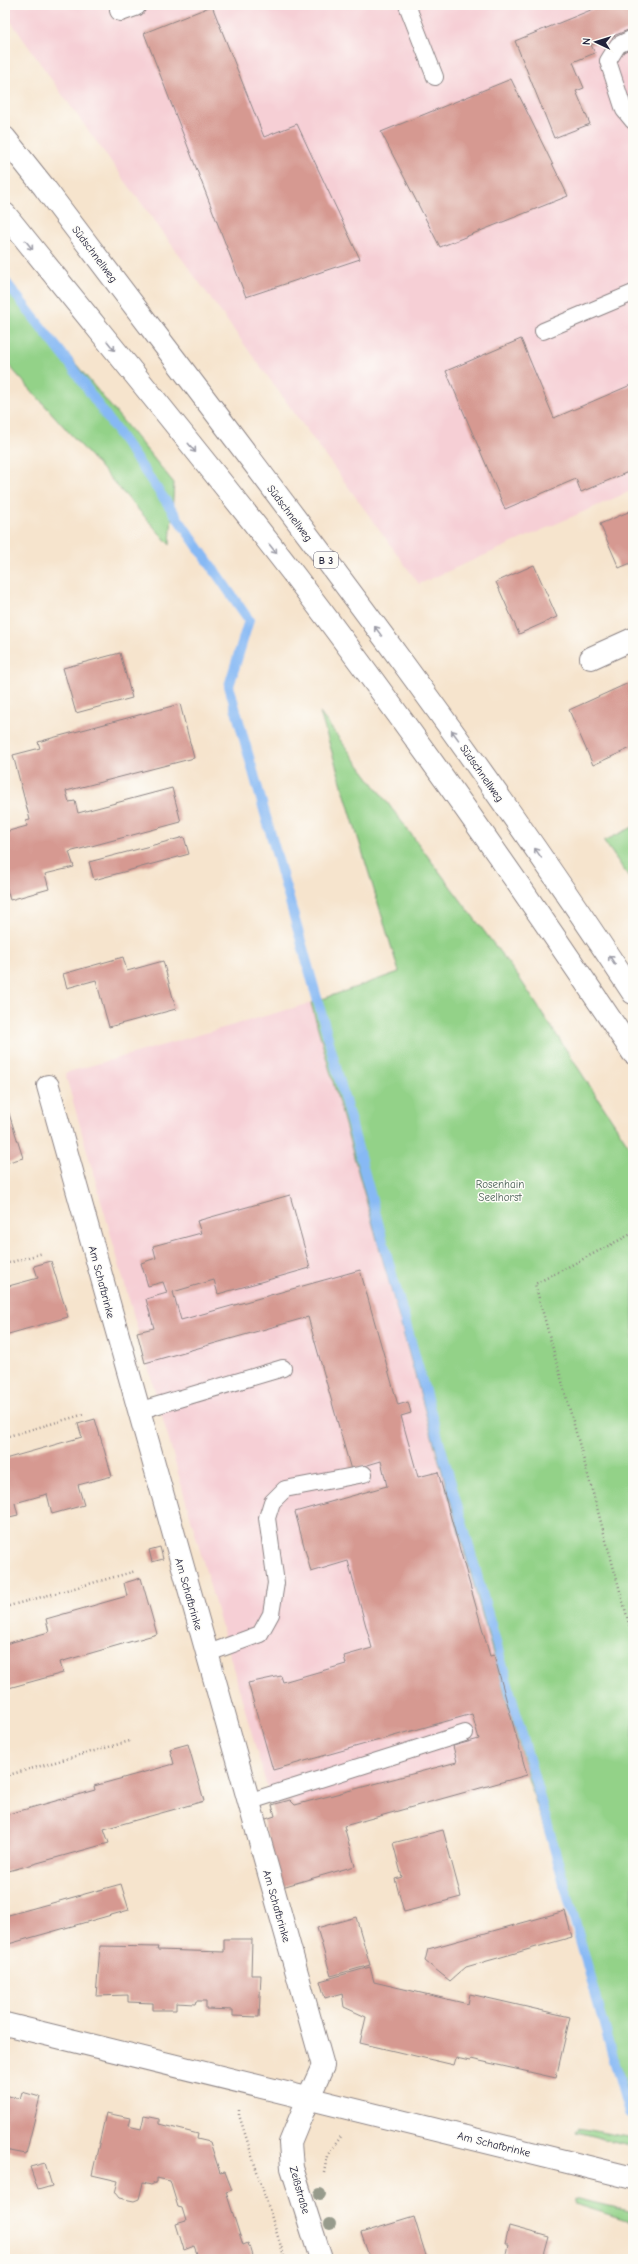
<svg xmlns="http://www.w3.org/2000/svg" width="638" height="2264" font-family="'Comic Neue',sans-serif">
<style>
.built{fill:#f6cfd5}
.green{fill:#93d288;stroke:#5a7a62}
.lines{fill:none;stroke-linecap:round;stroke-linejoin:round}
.stream{stroke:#87b9f4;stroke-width:10}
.building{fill:#d69991}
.lane-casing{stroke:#8c8384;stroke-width:18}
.street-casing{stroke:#8c8384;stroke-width:24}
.secondary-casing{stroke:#8c8384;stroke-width:24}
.highway-casing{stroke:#8c8384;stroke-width:24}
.path{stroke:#8c8384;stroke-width:2.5;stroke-dasharray:1 3;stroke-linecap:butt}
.lane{stroke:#fff;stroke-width:16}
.street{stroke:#fff;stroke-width:22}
.secondary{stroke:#fff;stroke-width:22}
.highway{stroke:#fff;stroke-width:22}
.tree{fill:#979b8c}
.oneway{stroke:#9c9ca7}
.labels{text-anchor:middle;stroke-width:3;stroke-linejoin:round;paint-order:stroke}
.shield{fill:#fdfcf7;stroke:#646373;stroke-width:1}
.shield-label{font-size:10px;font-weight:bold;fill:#22223b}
.street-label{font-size:11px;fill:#22223b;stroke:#fdfcf7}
.park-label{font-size:11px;fill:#4a6056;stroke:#fdfcf7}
</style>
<rect width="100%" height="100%" fill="#fdfcf7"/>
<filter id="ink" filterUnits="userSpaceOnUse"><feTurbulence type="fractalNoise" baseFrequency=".025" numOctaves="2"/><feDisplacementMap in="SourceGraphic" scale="8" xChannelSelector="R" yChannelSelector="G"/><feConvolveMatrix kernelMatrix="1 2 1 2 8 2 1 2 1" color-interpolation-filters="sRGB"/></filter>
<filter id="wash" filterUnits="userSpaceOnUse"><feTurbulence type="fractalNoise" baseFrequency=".012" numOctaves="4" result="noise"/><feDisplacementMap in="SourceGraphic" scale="16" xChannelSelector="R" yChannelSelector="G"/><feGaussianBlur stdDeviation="0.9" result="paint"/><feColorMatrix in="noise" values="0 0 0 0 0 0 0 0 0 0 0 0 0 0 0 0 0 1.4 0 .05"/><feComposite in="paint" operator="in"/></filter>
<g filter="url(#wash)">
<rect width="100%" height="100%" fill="#f6e4cd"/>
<!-- built -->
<path class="built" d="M5 5H633V490L419 584 61 93 5 13Z
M311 1003 527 1775 344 1826 275 1816 65 1073Z"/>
<!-- green -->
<path class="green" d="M5 278 174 483 170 545 5 361Z
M320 713 520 979 633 1152V2106L527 1775 311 1003 399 972Z
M633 827V883L604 841Z
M578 2128 633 2138V2146L576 2132Z
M575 2198 633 2212V2222L575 2204Z"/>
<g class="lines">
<!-- stream -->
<path class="stream" d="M5 281 67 360 249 620 229 686 326 1030 393 1278 629 2113"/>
</g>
<g id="blocks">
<!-- building -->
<path class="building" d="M603 5H633V28L591 45 595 53 573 62 584 88 576 91 590 124 554 138 515 41Z
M212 6 264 137 297 124 360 259 246 297 144 33Z
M511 79 568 196 440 247 381 132Z
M521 339 554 418 633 384V470L581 492 576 479 505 509 446 371Z
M633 510V562L619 568 600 524Z
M534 565 557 617 519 634 496 582Z
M120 653 132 698 76 713 63 668Z
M633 681V747L593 765 569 710Z
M180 704 194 758 66 791 69 802 75 801 78 813 172 788 181 822 69 852 74 867 45 874 49 889 10 900 5 882V832L27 826 26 821 30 820 13 755 40 748 38 742 52 738Z
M184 837 189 854 94 880 89 862Z
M123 957 127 971 163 961 176 1009 109 1027 96 980 67 988 63 974Z
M5 1101 23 1158 5 1163Z
M290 1195 310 1268 218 1294 214 1280 173 1292 181 1320 360 1270 398 1405 408 1402 411 1413 401 1416 418 1477 438 1472 490 1656 494 1655 527 1775 344 1826 355 1866 282 1887 263 1820 275 1816 272 1805 290 1800 295 1805 457 1762 453 1746 479 1739 472 1714 273 1770 248 1683 281 1676 283 1682 346 1664 344 1656 372 1648 348 1561 311 1572 295 1512 387 1486 381 1461 351 1470 308 1317 145 1363 137 1332 154 1328 146 1299 167 1293 163 1282 148 1286 141 1263 156 1258 153 1246 201 1233 197 1221Z
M51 1261 68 1317 5 1335V1287L38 1278 34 1266Z
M95 1419 112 1476 78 1485 84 1505 52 1514 47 1494 15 1503 18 1515 5 1518V1459L82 1437 78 1424Z
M160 1547 163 1559 152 1562 149 1550Z
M141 1578 157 1634 60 1662 63 1673 5 1689V1644L49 1632 46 1619 127 1596 124 1583Z
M188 1744 204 1801 104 1829 109 1843 5 1872V1815L95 1790 94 1786 174 1764 170 1749Z
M443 1830 461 1897 404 1912 395 1879 402 1877 393 1843Z
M121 1884 129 1910 5 1945V1916Z
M565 1911 572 1937 466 1967 450 1981 425 1961 428 1949Z
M356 1917 370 1965 331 1976 317 1928Z
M224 1939H252L251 1975H261L259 2017 233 2016V2010L206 2009V2001H196L195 2004 176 2003V2010H153V2003L128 2002V1995L96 1996 100 1946 158 1947 157 1950 224 1952Z
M370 1967 374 1982 468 2004 470 1994 570 2017 556 2078 471 2059 470 2061 456 2058 454 2065 360 2043 366 2017 344 2007 342 1993 325 1998 320 1981Z
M22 2092 40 2097 26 2154 5 2150V2095L20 2099Z
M106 2113 130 2118 128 2126 141 2129 144 2116 159 2119V2124L198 2134 197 2139 210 2142 220 2173 225 2172 232 2190 226 2192 243 2245 248 2243 253 2259H199L194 2246 184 2250 176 2224 186 2221 182 2208 178 2207 170 2181 157 2178V2182L151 2185 143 2183 139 2199 134 2201 119 2198 115 2193 118 2181 92 2175Z
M45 2163 52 2186 38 2190 30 2167Z
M414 2217 427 2259H370L361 2233Z
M509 2226 549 2237 543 2259H505L508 2244H505Z"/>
</g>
</g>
<g filter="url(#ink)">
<use href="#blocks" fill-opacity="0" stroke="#8c8384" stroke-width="1"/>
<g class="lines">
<!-- lane casing -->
<g class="lane-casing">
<path id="lane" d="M407 5 435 77
M633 38 618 45 608 61 624 110 633 121
M543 331 633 293
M138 1411 283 1368
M206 1654 260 1634 271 1614 276 1583 267 1518 272 1502 285 1489 364 1474
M248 1802 465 1733"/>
</g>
<!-- street casing -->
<g class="street-casing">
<path id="street" d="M121 10 135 5
M591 658 633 639
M48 1086 323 2066 308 2099"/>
</g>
<!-- secondary casing -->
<g class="secondary-casing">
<path id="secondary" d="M5 2024 633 2178
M308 2099 290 2143 292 2168 321 2259"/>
</g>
<!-- highway casing -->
<g class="highway-casing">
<path id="highway" d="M5 138 44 187C245 453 451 715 633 993
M5 214C102 335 201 454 295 576 413 731 525 891 633 1053"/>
</g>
<!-- path -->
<path class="path" d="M633 1233 535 1284 633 1638
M5 1264 43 1253
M5 1437 85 1414
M5 1607 136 1571
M5 1776 130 1741
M239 2110V2115L285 2259
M324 2173 327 2156 342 2135"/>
<!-- lane -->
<use href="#lane" class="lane"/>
<!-- street -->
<use href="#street" class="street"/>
<!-- secondary -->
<use href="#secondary" class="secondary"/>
<!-- highway -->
<use href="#highway" class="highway"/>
</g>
<!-- trees -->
<g class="tree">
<circle cx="320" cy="2194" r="6"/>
<circle cx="330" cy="2224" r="6"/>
</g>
<!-- one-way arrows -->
<defs><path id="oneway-shaft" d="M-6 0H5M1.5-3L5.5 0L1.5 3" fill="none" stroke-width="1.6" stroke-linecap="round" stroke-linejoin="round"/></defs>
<g class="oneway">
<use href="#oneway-shaft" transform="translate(29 245) rotate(51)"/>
<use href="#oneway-shaft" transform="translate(111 346) rotate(51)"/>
<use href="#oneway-shaft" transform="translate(192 448) rotate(51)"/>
<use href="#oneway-shaft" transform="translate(273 549) rotate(51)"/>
<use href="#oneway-shaft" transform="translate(378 631) rotate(-126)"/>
<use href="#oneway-shaft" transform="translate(455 735) rotate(-126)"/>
<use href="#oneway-shaft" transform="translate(538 853) rotate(-125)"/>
<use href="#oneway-shaft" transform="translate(612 960) rotate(-123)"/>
</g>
</g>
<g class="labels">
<!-- shield labels -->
<rect class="shield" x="314" y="552" width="24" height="16" rx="3"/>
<g class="shield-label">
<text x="326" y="564">B 3</text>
</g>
<!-- street labels -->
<g class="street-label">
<text transform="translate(95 254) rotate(53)" y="4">Südschnellweg</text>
<text transform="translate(290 513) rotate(53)" y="4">Südschnellweg</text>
<text transform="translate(482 773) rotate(55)" y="4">Südschnellweg</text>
<text transform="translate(102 1282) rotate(75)" y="4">Am Schafbrinke</text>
<text transform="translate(189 1594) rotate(74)" y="4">Am Schafbrinke</text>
<text transform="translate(277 1906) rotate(74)" y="4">Am Schafbrinke</text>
<text transform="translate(494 2144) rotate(14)" y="4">Am Schafbrinke</text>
<text transform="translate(300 2190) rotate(74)" y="4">Zeißstraße</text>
</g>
<!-- park labels -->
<g class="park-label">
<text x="500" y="1188">Rosenhain<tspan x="500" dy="13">Seelhorst</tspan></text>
</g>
</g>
<!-- margin -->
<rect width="638" height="2264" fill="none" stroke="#fdfcf7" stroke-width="20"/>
<!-- north arrow -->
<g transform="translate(596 42) rotate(274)" stroke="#fdfcf7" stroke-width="3" paint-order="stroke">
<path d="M0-3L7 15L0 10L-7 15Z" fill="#22223b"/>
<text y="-6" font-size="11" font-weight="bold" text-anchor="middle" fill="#22223b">N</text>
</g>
</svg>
